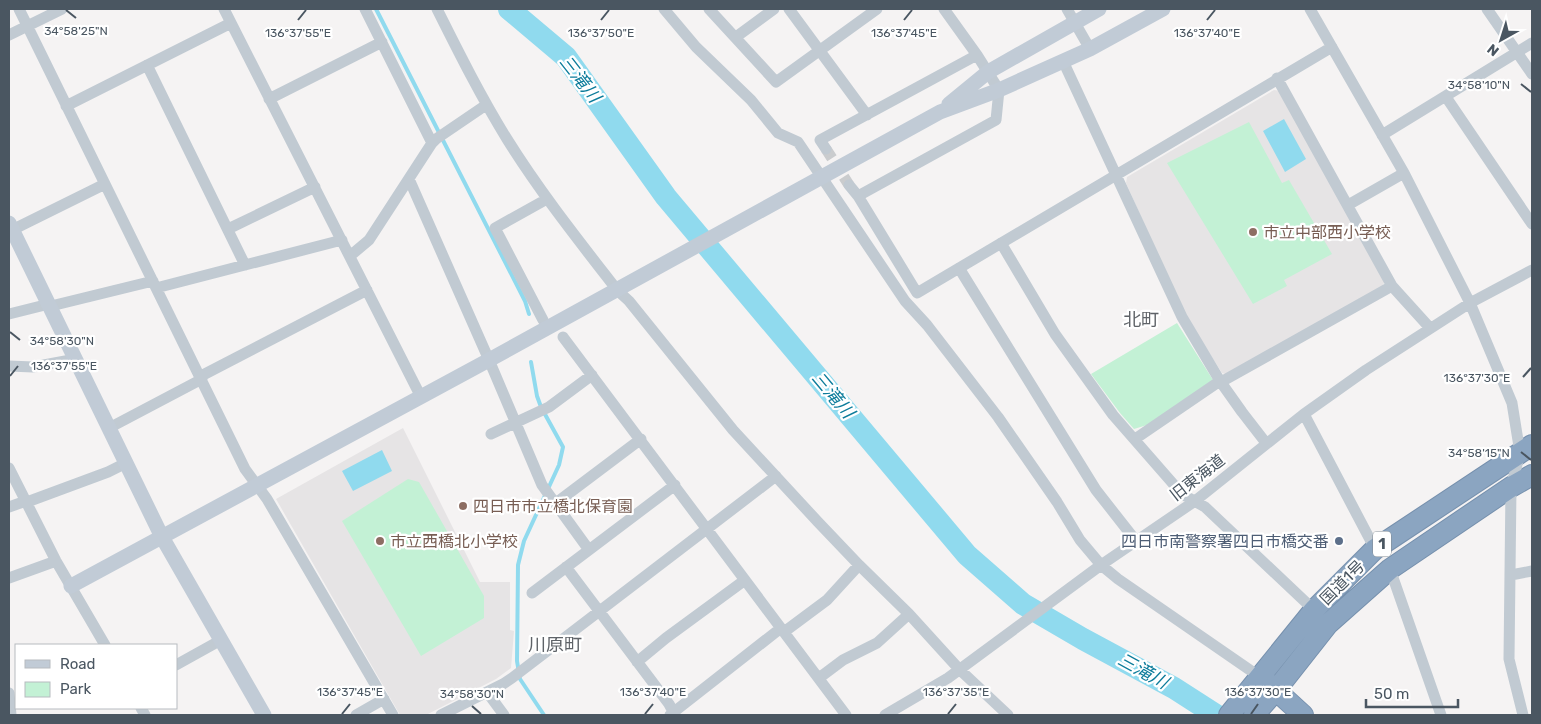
<svg xmlns="http://www.w3.org/2000/svg" width="1541" height="724" font-family="Rubik,'Noto Sans JP',sans-serif">
<style>
.education{fill:#e6e4e5}
.green{fill:#c3f1d5}
.water{fill:#90daee}
.lines{fill:none;stroke-linecap:round;stroke-linejoin:round}
.stream{stroke:#90daee;stroke-width:4}
.river{stroke:#90daee;stroke-width:22}
.street-tunnel{stroke:#caccce;stroke-width:11;stroke-dasharray:11 5.5;stroke-linecap:butt}
.highway-casing{stroke:#7690ad;stroke-width:22}
.street{stroke:#c1cad2;stroke-width:11}
.secondary{stroke:#c1cbd6;stroke-width:15}
.highway{stroke:#8ba5c1;stroke-width:20}
.ticks{fill:none;stroke:#4a5661;stroke-width:2}
.education-dot{fill:#8d6e63;stroke:#fff;stroke-width:2}
.service-dot{fill:#5c6f8a;stroke:#fff;stroke-width:2}
.labels{text-anchor:middle;stroke-width:4.5;stroke-linejoin:round;paint-order:stroke}
.shield{fill:#fff;stroke:#808990;stroke-width:1}
.shield-label{font-size:15px;font-weight:bold;fill:#4a5661}
.education-label{font-size:16px;fill:#785e54;stroke:#fff;text-anchor:start}
.street-label{font-size:16px;fill:#4a5661;stroke:#fff}
.service-label{font-size:16px;fill:#4e5e75;stroke:#fff;text-anchor:end}
.water-label{font-size:18px;font-style:italic;fill:#0c7c9b;stroke:#fff}
.neighbourhood-label{font-size:18px;fill:#5f6368;stroke:#fff}
.ticks-label{font-size:12px;text-anchor:middle;fill:#4a5661;stroke:#fff;stroke-width:4.5;stroke-linejoin:round;paint-order:stroke}
</style>
<rect width="100%" height="100%" fill="#f5f3f3"/>
<!-- education -->
<path class="education" d="M1274 90 1280 91 1385 280 1383 286 1228 375 1222 373 1185 315 1126 183 1127 177Z
M403 428 480 582H510V630L514 631 511 668 496 679 426 715H400L276 499Z"/>
<!-- green -->
<path class="green" d="M1249 122 1282 183 1289 180 1332 254 1284 280 1287 286 1253 304 1167 163Z
M1177 323 1213 380 1147 425 1134 429 1120 413 1091 374Z
M408 479 419 482 484 596V618L421 656 342 521Z"/>
<!-- water -->
<path class="water" d="M1284 119 1306 159 1285 172 1263 131Z
M382 450 392 471 353 491 342 471Z"/>
<g class="lines">
<!-- stream -->
<path class="stream" d="M376 9 525 301 529 314
M531 362 537 396 541 407 563 447 559 465 524 541 518 565 517 661 520 679 544 715"/>
<!-- river -->
<path class="river" d="M509 9 566 57 666 197 967 555 1023 604 1083 639 1174 688 1216 715"/>
<!-- street-tunnel -->
<path class="street-tunnel" d="M826 149 849 185"/>
<!-- highway casing -->
<g class="highway-casing">
<path id="highway" d="M1268 683 1303 715
M1229 715 1314 610 1375 549 1532 445
M1254 715 1276 690 1328 624 1390 569 1511 487 1532 475"/>
</g>
<!-- street -->
<path class="street" d="M19 9 245 469 267 499 393 715
M224 9 421 397
M437 9C459 53 481 97 507 139 540 192 579 241 617 290L629 301 733 430 818 522 859 565 909 614 959 669 1008 715
M664 9 696 47 751 100 778 133 798 142 905 301 927 325 998 417 1057 502 1080 540 1101 565 1118 579 1260 677
M709 9 776 82 877 9
M789 9 867 115
M1067 9 1090 49
M1310 9 1404 173 1470 303 1512 403 1520 453 1511 487 1509 659 1523 715
M1487 9 1532 74
M9 35 62 9
M736 37 774 9
M1063 61 1182 317 1220 381 1242 412 1266 443
M147 65 245 265
M1277 78 1392 286 1430 328
M1446 97 1532 224
M269 99 382 42
M66 106 231 23
M1382 135 1532 43
M432 143 436 139 486 105
M826 149 820 140 977 55
M409 179 489 360 542 485 589 550
M849 185 858 196 917 293 1332 47
M858 196 996 120 999 90 977 55 944 9
M1348 205 1404 173
M228 229 315 187
M12 230 105 184
M1001 243 1055 334 1113 415 1182 494 1205 507 1314 610
M350 256 369 240 432 143 365 9
M959 268 1096 490 1136 541
M156 288 342 240
M51 306 153 281
M9 314 49 304
M543 320 495 228 547 199
M563 337C658 463 753 589 846 715
M9 366 33 367 76 359
M201 376 367 290
M1221 382 1392 286
M1304 414 1375 549
M109 428 202 379
M491 434 549 407 592 375
M1135 439 1220 381
M9 468 56 561 105 645
M27 502 108 472 126 463
M556 503 641 439
M9 507 26 501
M566 567 669 704 675 715
M1390 569 1441 715
M1511 575 1532 571
M9 578 56 561
M532 593 675 485
M784 632 827 600 859 565
M637 662 666 638 745 580
M176 665 221 640
M819 678 843 660 877 643 909 614
M487 692 504 715
M9 693 11 715
M141 708 145 715
M356 715 384 699
M441 715 503 684 512 678 776 476
M670 715 781 628
M885 715 948 678 1101 565 1195 501 1304 414 1366 370 1470 303 1532 270"/>
<!-- secondary -->
<path class="secondary" d="M949 104 988 72 1099 9
M9 223 162 537 264 715
M71 586 489 360 940 112 999 90 1090 49 1163 9"/>
<!-- highway -->
<use href="#highway" class="highway"/>
</g>
<!-- ticks -->
<path class="ticks" d="M66 10 76 18M298 20 306 10M601 20 609 10M904 20 912 10M1207 20 1215 10M1521 84 1531 92M10 332 20 340M10 376 18 366M1523 377 1531 368M1521 452 1531 460M472 706 481 714M342 714 350 704M645 714 653 704M948 714 956 704M1251 714 1258 704"/>
<!-- markers -->
<g class="education-dot">
<circle cx="1253" cy="232" r="5"/>
<circle cx="463" cy="506" r="5"/>
<circle cx="380" cy="541" r="5"/>
</g>
<circle class="service-dot" cx="1339" cy="541" r="5"/>
<g class="labels">
<!-- shield labels -->
<rect class="shield" x="1373" y="531.5" width="18" height="25" rx="4"/>
<g class="shield-label">
<text x="1382" y="549">1</text>
</g>
<!-- education labels -->
<g class="education-label">
<text x="1263" y="238">市立中部西小学校</text>
<text x="473" y="512">四日市市立橋北保育園</text>
<text x="390" y="547">市立西橋北小学校</text>
</g>
<!-- street labels -->
<g class="street-label">
<text transform="translate(1197 477) rotate(-38)" y="6">旧東海道</text>
<text transform="translate(1342 582) rotate(-45)" y="6">国道1号</text>
</g>
<!-- service labels -->
<g class="service-label">
<text x="1329" y="547">四日市南警察署四日市橋交番</text>
</g>
<!-- water labels -->
<g class="water-label">
<text transform="translate(580 79) rotate(52)" y="6">三滝川</text>
<text transform="translate(833 395) rotate(50)" y="6">三滝川</text>
<text transform="translate(1143 671) rotate(29)" y="6">三滝川</text>
</g>
<!-- neighbourhood labels -->
<g class="neighbourhood-label">
<text x="1141" y="326">北町</text>
<text x="555" y="651">川原町</text>
</g>
</g>
<g class="ticks-label">
<text x="76" y="35">34°58'25"N</text>
<text x="298" y="37">136°37'55"E</text>
<text x="601" y="37">136°37'50"E</text>
<text x="904" y="37">136°37'45"E</text>
<text x="1207" y="37">136°37'40"E</text>
<text x="1479" y="89">34°58'10"N</text>
<text x="62" y="345">34°58'30"N</text>
<text x="64" y="370">136°37'55"E</text>
<text x="1477" y="382">136°37'30"E</text>
<text x="1479" y="457">34°58'15"N</text>
<text x="350" y="696">136°37'45"E</text>
<text x="653" y="696">136°37'40"E</text>
<text x="956" y="696">136°37'35"E</text>
<text x="1258" y="696">136°37'30"E</text>
<text x="472" y="698">34°58'30"N</text>
</g>
<!-- border -->
<rect width="1541" height="724" fill="none" stroke="#4a5661" stroke-width="20"/>
<!-- legend -->
<rect x="15" y="644" width="162" height="65" fill="#ffffff" stroke="#b7bbc0"/>
<rect x="25" y="660" width="25" height="8" fill="#c1cbd6" stroke="#b7bbc0"/>
<text x="60" y="669" font-size="15" fill="#4a5661">Road</text>
<rect x="25" y="682" width="25" height="15" fill="#c3f1d5" stroke="#b7bbc0"/>
<text x="60" y="694" font-size="15" fill="#4a5661">Park</text>
<!-- north arrow -->
<g transform="translate(1501 40) rotate(219)" stroke="#ffffff" stroke-width="4" paint-order="stroke">
<path d="M0-4L9 19L0 12L-9 19Z" fill="#4a5661"/>
<text y="-8" font-size="14" font-weight="bold" text-anchor="middle" fill="#4a5661">N</text>
</g>
<!-- scale -->
<path d="M1366 699v8h92v-8" fill="none" stroke="#4a5661" stroke-width="2.5"/>
<text x="1374" y="699" font-size="15" fill="#4a5661" stroke="#ffffff" stroke-width="4" paint-order="stroke">50 m</text>
</svg>
